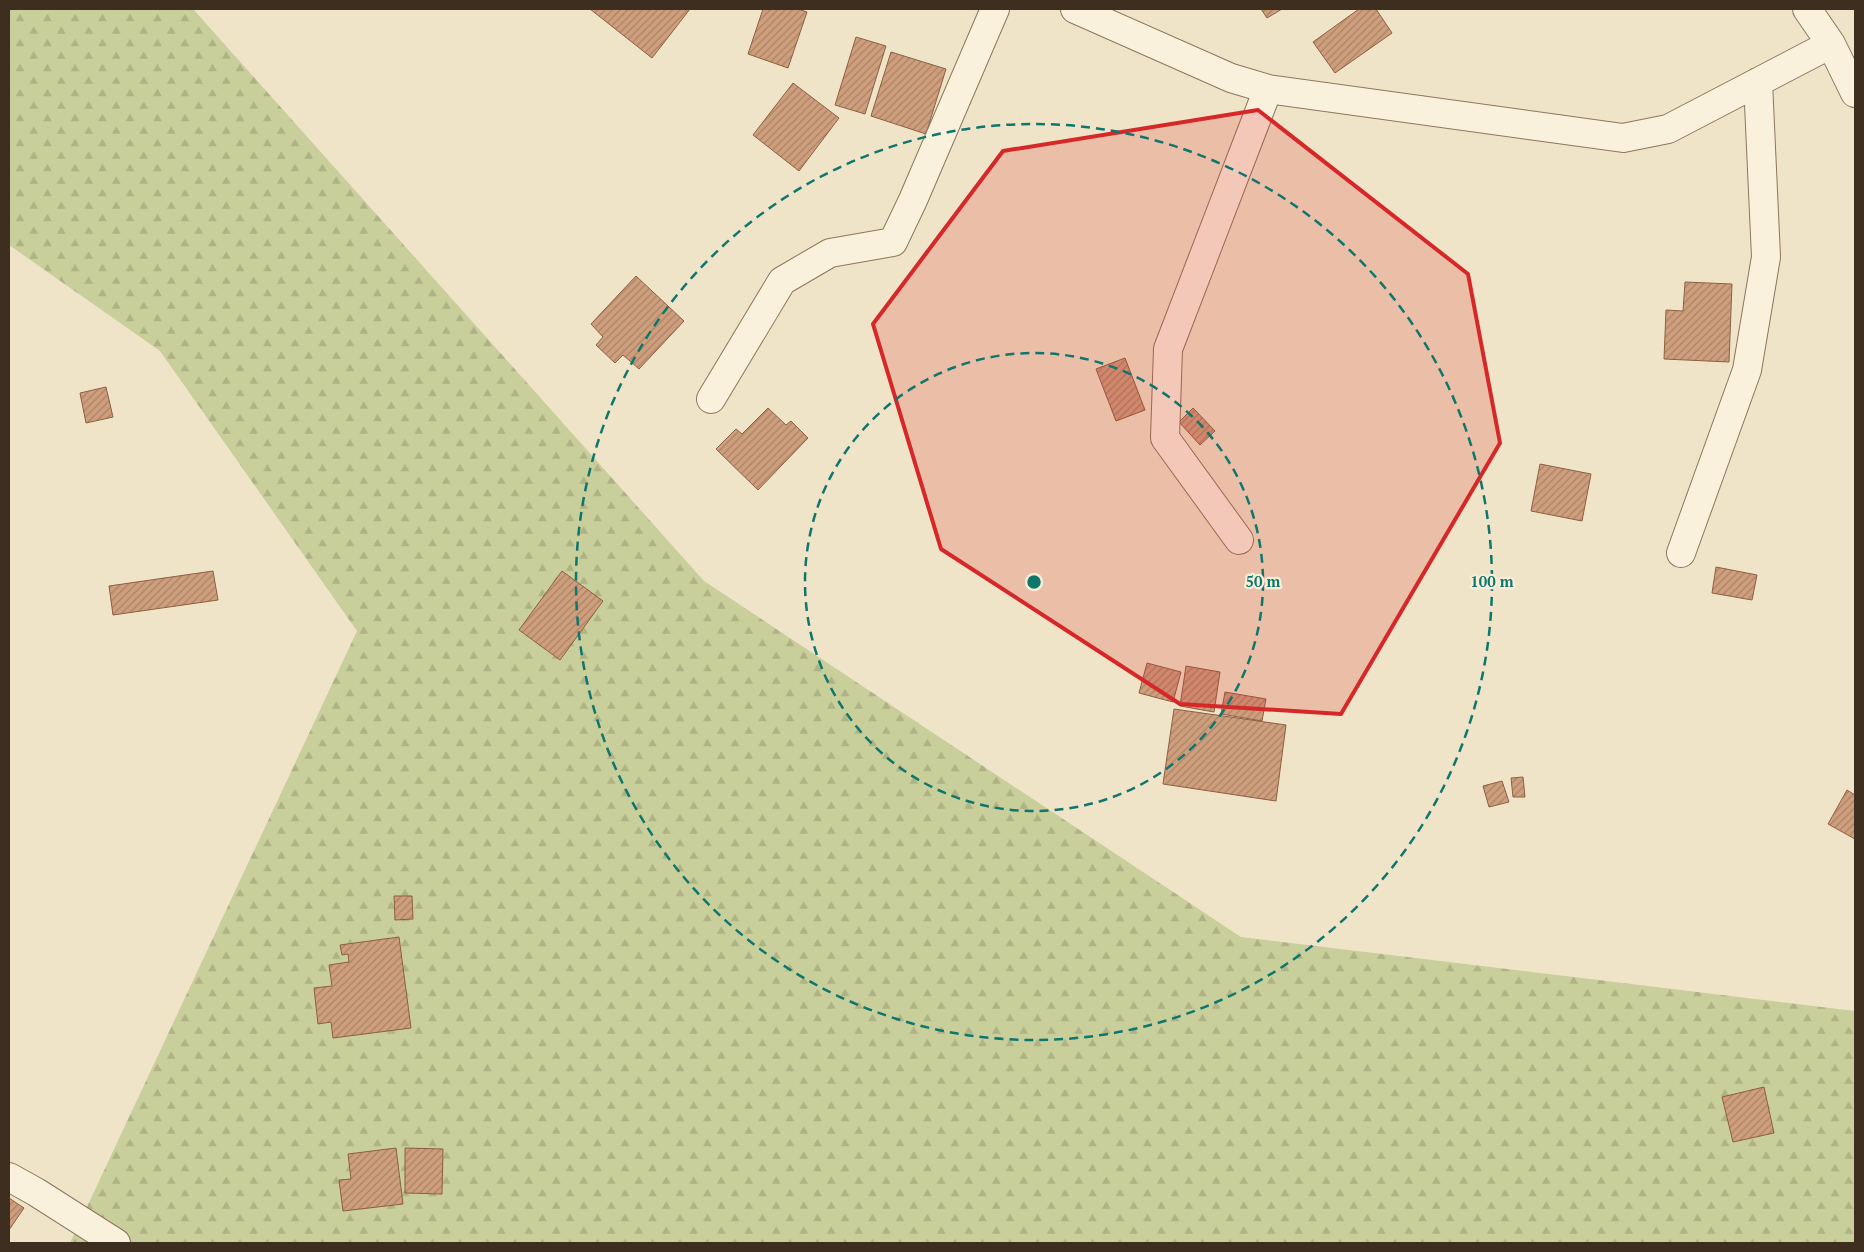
<svg xmlns="http://www.w3.org/2000/svg" width="1864" height="1252" font-family="'PT Serif',serif">
<style>
.forest{fill:url(#forest-firs)}
.building{fill:url(#building-hatch);stroke:#8d5f41}
.lines{fill:none;stroke-linecap:round;stroke-linejoin:round}
.minor-casing{stroke:#8d765c;stroke-width:30}
.minor{stroke:#faf1dc;stroke-width:28}
.marked{fill:#d62828;fill-opacity:0.2;stroke:#d62828;stroke-width:4;stroke-linejoin:round}
.ring{fill:none;stroke:#0f766e;stroke-width:2.5;stroke-dasharray:9 6}
.centre{fill:#0f766e;stroke:#f7eed8;stroke-width:2.5}
.ring-label{font-size:15px;text-anchor:middle;font-weight:bold;fill:#0f766e;stroke:#f7eed8;stroke-width:4.5;stroke-linejoin:round;paint-order:stroke}
</style>
<defs>
<pattern id="forest-firs" width="22" height="20" patternUnits="userSpaceOnUse" patternTransform="scale(1.25)"><rect width="22" height="20" fill="#c9cf9b"/><path d="M5 1l3.5 6h-7zM16 11l3.5 6h-7z" fill="#aeb285"/></pattern>
<pattern id="building-hatch" width="6" height="6" patternUnits="userSpaceOnUse" patternTransform="scale(1.25)"><rect width="6" height="6" fill="#cf9f7d"/><path d="M-1 1l2-2M0 6l6-6M5 7l2-2" fill="none" stroke="#a98266"/></pattern>
</defs>
<rect width="100%" height="100%" fill="#f0e4c8"/>
<!-- forest -->
<path class="forest" d="M9 9H193L704 581 1241 937 1855 1011V1243H70L357 631 160 351 9 245Z"/>
<!-- building -->
<path class="building" d="M590 9H690L652 58Z
M763 9H798L807 12 788 68 748 54Z
M1261 9H1282L1267 18Z
M1359 9H1376L1392 33 1335 73 1313 42Z
M856 37 886 46 865 114 835 105Z
M891 52 946 69 926 134 871 116Z
M793 83 839 118 799 171 753 135Z
M636 276 684 321 639 369 623 355 615 363 596 345 603 337 591 324Z
M1685 282 1732 284 1729 362 1664 359 1666 310 1683 311Z
M1125 358 1145 410 1116 421 1096 369Z
M106 387 113 417 86 423 80 393Z
M768 408 786 425 791 421 808 438 758 490 716 449 736 429 742 434Z
M1193 408 1215 431 1200 445 1179 422Z
M1540 464 1591 474 1582 521 1531 511Z
M1716 567 1757 575 1752 600 1712 593Z
M213 571 218 600 113 615 109 586Z
M562 571 603 601 560 660 519 630Z
M1147 663 1181 672 1173 702 1139 693Z
M1186 666 1220 672 1214 712 1180 706Z
M1225 692 1266 699 1262 721 1221 714Z
M1174 709 1286 725 1276 801 1163 784Z
M1523 777 1525 797H1513L1511 778Z
M1502 781 1509 802 1489 807 1483 786Z
M1847 790 1855 795V839L1828 824Z
M394 896H412L413 919 395 920Z
M399 937 411 1028 333 1038 331 1022 318 1024 314 988 332 986 329 965 349 962 348 954 342 955 340 945Z
M1764 1087 1774 1133 1733 1142 1722 1097Z
M396 1148 403 1204 343 1211 339 1180 351 1179 348 1154Z
M405 1148 443 1149 442 1194 405 1193Z
M9 1198 24 1208 9 1230Z"/>
<g class="lines">
<!-- minor casing -->
<g class="minor-casing">
<path id="minor" d="M1075 9 1231 78 1268 89 1623 138 1668 129 1831 44
M1807 9 1831 44 1855 93
M711 399 782 281 830 253 893 242 913 200 995 9
M1239 540 1165 438 1168 349 1268 89
M1681 553 1747 370 1766 257 1758 82
M9 1177 36 1192 116 1243"/>
</g>
<!-- minor -->
<use href="#minor" class="minor"/>
</g>
<!-- marked area -->
<path class="marked" d="M1258 110 1468 274 1500 443 1341 714 1180 704 941 549 873 324 1003 151Z"/>
<!-- distance rings -->
<g class="ring">
<circle cx="1034" cy="582" r="229"/>
<circle cx="1034" cy="582" r="458"/>
</g>
<circle cx="1034" cy="582" r="8" class="centre"/>
<g class="ring-label">
<text x="1263" y="587">50 m</text>
<text x="1492" y="587">100 m</text>
</g>
<!-- border -->
<rect width="1864" height="1252" fill="none" stroke="#3d2e20" stroke-width="20"/>
</svg>
